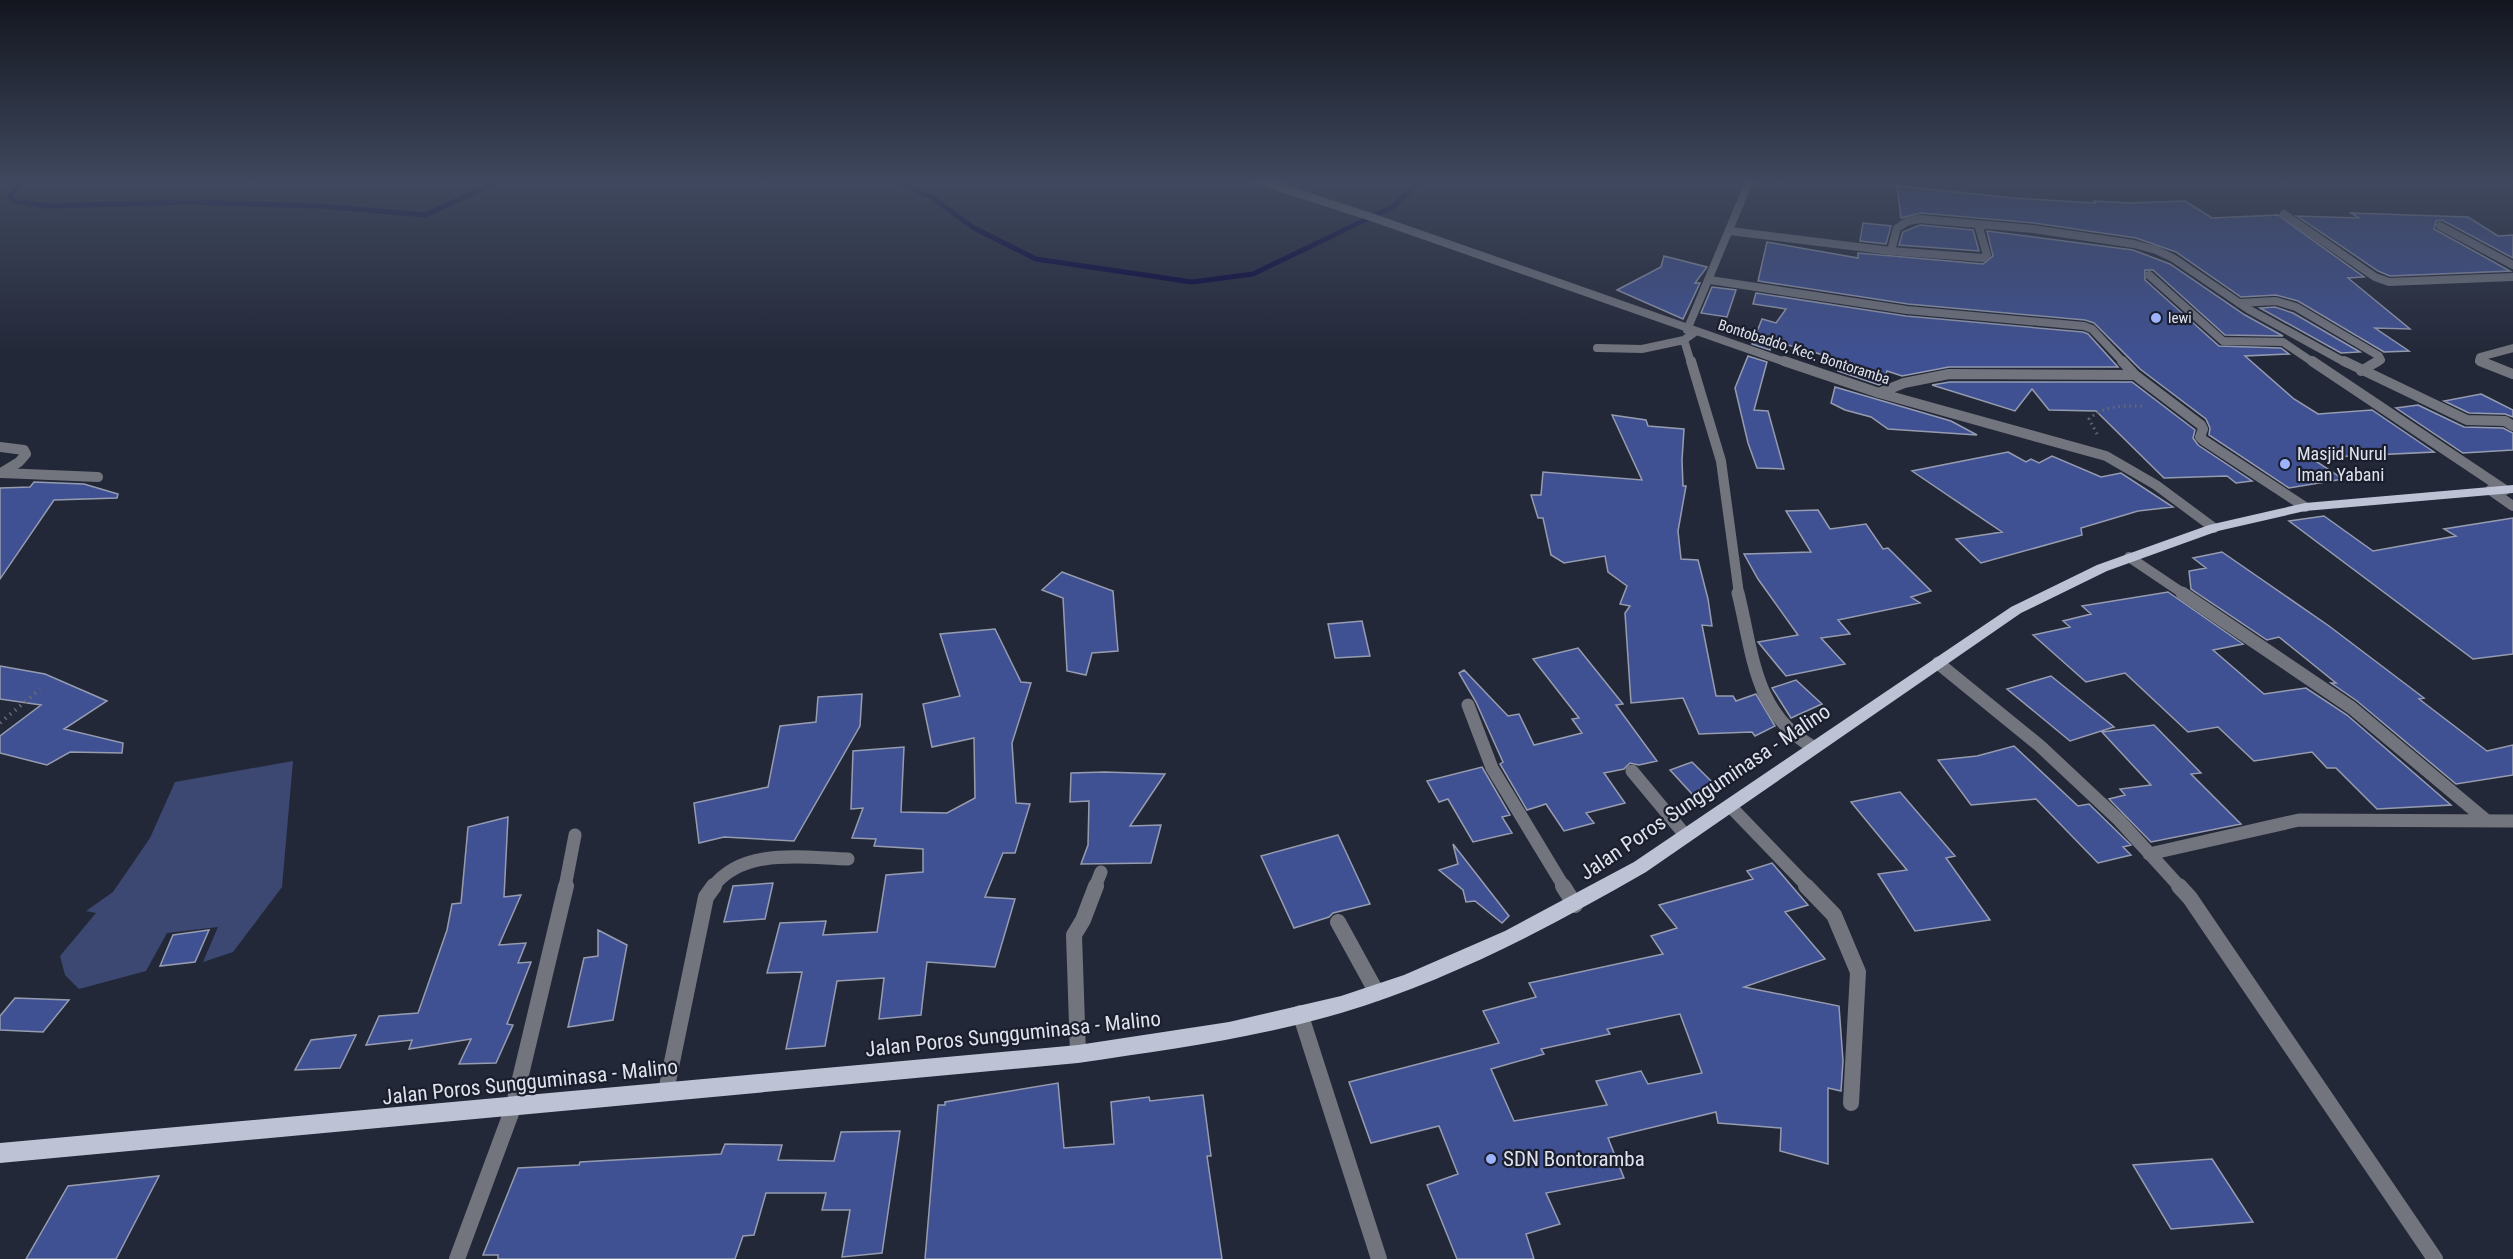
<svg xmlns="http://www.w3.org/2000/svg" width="2513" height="1259" font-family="'Roboto Condensed',sans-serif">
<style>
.green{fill:#3c4872}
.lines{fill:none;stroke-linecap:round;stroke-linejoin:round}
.stream{stroke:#05003b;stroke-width:5}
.building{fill:#405193;stroke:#969cb0;stroke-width:1.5;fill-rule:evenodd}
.path-far1{stroke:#646977;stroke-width:3;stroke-dasharray:1.5 4;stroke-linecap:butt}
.path{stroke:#646977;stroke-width:4;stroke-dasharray:1.5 5;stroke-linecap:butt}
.service-far3{stroke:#73757e;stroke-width:8}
.service-far2{stroke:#73757e;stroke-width:10}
.service-far1{stroke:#73757e;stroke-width:13}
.service{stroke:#73757e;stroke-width:16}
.minor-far3{stroke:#73757e;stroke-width:8}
.minor-far2{stroke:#73757e;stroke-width:10}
.minor-far1{stroke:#73757e;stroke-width:13}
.minor{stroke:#73757e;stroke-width:16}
.primary{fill:#bdc3d4;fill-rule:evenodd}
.poi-dot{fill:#9db4fd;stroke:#1a1e2d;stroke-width:2}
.labels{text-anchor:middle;stroke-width:4.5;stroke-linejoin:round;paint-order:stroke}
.far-poi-label{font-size:15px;fill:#dfe3ee;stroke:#1a1e2d;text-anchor:start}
.far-street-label{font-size:15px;fill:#dfe3ee;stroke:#1a1e2d}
.poi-label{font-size:18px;fill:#dfe3ee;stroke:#1a1e2d;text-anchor:start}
.near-street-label{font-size:21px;fill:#dfe3ee;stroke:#1a1e2d}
.near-poi-label{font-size:21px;fill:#dfe3ee;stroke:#1a1e2d;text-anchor:start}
</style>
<rect width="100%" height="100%" fill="#232838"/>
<!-- green -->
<path class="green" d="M293 761 282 887 233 952 203 962 218 927 167 933 146 971 79 989 65 975 60 956 96 913 86 911 113 892 150 838 175 782Z"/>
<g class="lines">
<!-- stream -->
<path class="stream" d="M25 180 10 196 13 201 47 206 189 202 321 206 425 215 501 180
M894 180 933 198 974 228 1036 259 1192 282 1253 274 1394 206 1420 180"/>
</g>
<!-- building -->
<path class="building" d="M1897 186 2013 198 2095 203 2094 201 2130 203 2185 201 2212 218 2278 215 2364 277 2348 278 2410 329 2375 328 2409 351 2384 352 2298 301 2276 295 2241 297 2176 252 2136 238 2034 223 1921 213 1901 218Z
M2351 213 2468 217 2498 236 2513 235V258L2442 220 2436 221 2434 229 2510 271 2390 276 2378 271 2297 216 2359 218Z
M1863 223 1891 226 1886 244 1860 241Z
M1920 225 1973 230 1979 251 1899 245 1903 232Z
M1987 231 2133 250 2170 264 2245 315 2283 336 2225 335 2153 270H2145V280L2219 346 2281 348 2289 354 2245 356 2294 399 2318 414 2372 410 2434 452 2311 458 2343 479 2289 488 2209 435 2210 428 2206 419 2140 369 2094 323 2085 320 1908 304 1758 281 1767 242 1858 258V253L1983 264 1993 256Z
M1664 256 1707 267 1695 283H1700L1683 319 1617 290 1661 267Z
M1712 287 1736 290 1727 317 1701 313Z
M1756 293 1906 316 2083 332 2088 334 2118 367H1949L1902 376 1887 371 1883 383 1879 385 1838 371 1840 361 1811 351 1772 341 1770 350 1752 344 1762 319 1776 323 1786 309 1753 304Z
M2275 307 2293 313 2360 352 2341 353 2260 308Z
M1748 356 1767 362 1754 410 1768 411 1784 469 1757 468 1748 443 1735 388Z
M1950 382H2132L2195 430 2193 438 2198 445 2252 481 2236 483 2227 476 2164 478 2096 411 2049 410 2032 389 2015 411 1932 385Z
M1835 387 1951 421 1977 435 1888 429 1871 417 1845 410 1831 403Z
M2481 394 2513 410V417L2505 414 2469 413 2444 401Z
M2418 405 2464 427 2503 428 2513 433V450L2463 453 2396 408Z
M1612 415 1646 420 1648 426 1684 429 1682 460 1683 486H1686L1678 531 1681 559 1698 560 1708 599 1712 626 1702 625 1716 696H1733L1736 701 1756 694 1775 726 1755 736 1752 732 1699 734 1683 698 1631 703 1625 613 1630 606 1620 604 1627 586 1608 572 1605 556 1564 563 1551 555 1543 518H1538L1531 495H1541L1543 472 1642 480Z
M2008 452 2026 462 2031 459 2039 463 2052 456 2101 477 2121 473 2173 507 2138 511 2081 528 2082 535 1981 563 1956 539 2002 532 1912 471Z
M34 482 84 484 118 494 117 498 54 500 0 579V488L30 487Z
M1818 510 1830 529 1866 524 1883 549 1888 548 1931 591 1911 597 1920 603 1838 620 1850 634 1821 638 1845 664 1786 676 1758 642 1798 635 1758 579 1744 554 1811 552 1786 511Z
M2324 516 2373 551 2456 536 2444 529 2513 518V654L2473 659 2289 521Z
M2222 552 2329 626 2424 698 2419 699 2487 751 2513 745V775L2456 784 2357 701 2331 683H2336L2279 637 2267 640 2191 589 2189 571 2206 568 2193 558Z
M1062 572 1113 591 1118 651 1092 653 1086 675 1067 671 1063 598 1042 590Z
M2168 592 2243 644 2213 650 2264 694 2306 688 2347 715 2451 805 2377 809 2336 768H2327L2312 752 2254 761 2218 727 2188 732 2125 673 2086 682 2033 635 2070 627 2063 621 2091 614 2082 606Z
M1362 621 1370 656 1335 658 1328 624Z
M995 629 1021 682 1031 683 1012 743 1016 803 1030 804 1015 853H1003L985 897 1015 899 995 967 927 962 921 1015 879 1019 884 978 837 981 825 1046 786 1049 802 972 767 973 780 923 826 921 823 935 877 932 886 875 923 872V849L874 846 876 839 852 838 863 808 851 809 853 751 904 747 901 812 947 813 975 798 974 738 932 747 923 704 960 696 940 634Z
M1578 648 1623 704 1616 705 1657 761 1639 765 1630 763 1624 769 1604 773 1625 803 1586 813 1594 823 1564 831 1546 804 1527 810 1500 764 1503 762 1476 702 1459 673 1464 670 1508 716 1519 714 1534 745 1582 733 1572 719 1579 718 1533 659Z
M0 666 45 674 107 701 64 729 123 743 122 753 70 752 47 765 0 753V736L41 705 0 699Z
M2051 676 2114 727 2070 741 2007 689Z
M1796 680 1822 704 1791 718 1772 688Z
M862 694 860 726 794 841 724 837 699 843 694 803 768 787 780 726 816 722 818 697Z
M2154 725 2201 773 2191 774 2241 824 2151 842 2109 799 2125 795 2120 789 2151 785 2102 732Z
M2014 746 2078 806 2089 804 2131 845 2123 847 2131 855 2098 863 2036 799 1971 805 1938 760 1977 756Z
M1692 762 1716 786 1693 795 1670 770Z
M1482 767 1510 815 1502 817 1512 833 1473 842 1448 799 1439 802 1427 781Z
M1105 772 1165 774 1130 826 1161 825 1151 863 1081 864 1088 845 1089 801 1070 802 1071 773Z
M1900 792 1955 856 1946 858 1990 920 1915 931 1878 874 1907 870 1851 802Z
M508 817 504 897 521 895 499 945 526 943 518 963 531 962 507 1024 513 1025 496 1063 459 1064 471 1039 409 1049 412 1040 366 1045 379 1016 418 1013 447 930 452 904 461 903 468 827Z
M1338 835 1370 904 1333 913 1329 917 1294 928 1261 856Z
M1453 844 1509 916 1502 923 1475 901 1466 902 1463 890 1439 870 1458 864Z
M1772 863 1808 905 1785 912 1825 959 1744 987 1839 1006 1843 1061 1841 1091 1828 1088V1164L1780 1151 1781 1128 1718 1123 1716 1112 1608 1138 1624 1178 1546 1193 1560 1224 1526 1234 1534 1259H1457L1427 1185 1458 1174 1439 1126 1371 1143 1349 1082 1499 1043 1483 1011 1536 997 1529 983 1663 954 1651 936 1677 928 1659 905 1753 879 1747 871ZM1680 1014 1702 1073 1648 1084 1641 1071 1596 1081 1607 1105 1514 1121 1491 1069 1544 1054 1541 1049 1610 1034 1607 1029Z
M773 883 765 919 724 922 733 886Z
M209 930 195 962 160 966 173 935Z
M598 930 627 945 613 1020 568 1027 584 958 598 956Z
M15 998 69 1000 43 1032 0 1030V1016Z
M356 1035 340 1068 295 1070 311 1040Z
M1058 1083 1064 1148 1114 1144 1111 1102 1149 1097 1150 1101 1203 1095 1211 1156H1207L1222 1259H925L938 1105H945V1102Z
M900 1131 882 1253 842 1257 850 1210H822L826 1193H766L754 1235 743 1236 735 1259H498V1255H483L518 1168 579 1165 580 1162 721 1154 725 1144 782 1145 778 1160 834 1161 841 1132Z
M2212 1159 2253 1222 2171 1229 2133 1165Z
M159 1176 116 1259H26L68 1186Z"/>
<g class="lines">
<!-- path-far1 -->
<path class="path-far1" d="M2097 434 2089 419C2104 405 2123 406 2142 406"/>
<!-- path -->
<path class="path" d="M0 723 40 689"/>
<!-- service-far3 -->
<path class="service-far3" d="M1730 231 1891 251 1897 228 1908 221 1920 219 2033 229 2134 244 2156 250 2173 258 2248 309 2346 363
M1891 251 1983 258 1987 255 1978 224
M2239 303 2276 301 2296 307 2379 356 2381 360 2376 363"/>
<!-- service-far2 -->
<path class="service-far2" d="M2344 361 2467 420 2505 421 2513 426
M2361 371 2378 361"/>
<!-- service-far1 -->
<path class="service-far1" d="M1730 806 1808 887"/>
<!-- service -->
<path class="service" d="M1806 886 1834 915 1858 972 1851 1103"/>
<!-- minor-far3 -->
<path class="minor-far3" d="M1257 180 1374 218 1788 363
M2284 214 2375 277 2389 282 2513 277
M2440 226 2513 265
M2149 275 2223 341 2283 342 2314 363
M1710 280 1907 310 2084 326 2092 329 2124 363
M1687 330 1750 180
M1597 348 1642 349 1684 340
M1691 363 1684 340 1695 332
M2484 363 2479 361 2480 357 2513 348"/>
<!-- minor-far2 -->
<path class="minor-far2" d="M1691 361 1721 461 1739 594
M1784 361 1879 393 2106 456 2156 485 2214 528
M2122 361 2135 375
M2312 361 2505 490
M2480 361 2513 374
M1879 393 1904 383 1949 374 2135 375 2201 425 2203 429 2200 437 2203 440 2305 507
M0 447 24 450 26 454 19 462 1 473
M2 473 98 477
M2490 490 2513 506
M2129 557 2184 594"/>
<!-- minor-far1 -->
<path class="minor-far1" d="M1738 593C1753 653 1754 714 1813 747
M2182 593 2352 708 2487 821
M1938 663 2040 746 2119 820 2180 887
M1468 705 1492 768 1564 887
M1632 771 1686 836
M2149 854 2299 820 2513 821
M565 887 575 835
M713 887C743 847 804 858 848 859
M1095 887 1101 872"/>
<!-- minor -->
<path class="minor" d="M1563 886 1575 905
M2179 886 2190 898 2435 1259
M1338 922 1377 993
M1300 1013 1379 1259
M1078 1054 1074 935 1083 920 1096 886
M666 1091 706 897 714 886
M457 1259 513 1108 566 886"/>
<!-- primary -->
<path class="primary" d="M2513 485V493L2305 511 2218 531 2107 571 2021 613 1646 872C1549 928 1450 980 1341 1013 1256 1038 1166 1050 1078 1063L0 1163V1143L1078 1045 1229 1022 1341 996 1404 975 1505 931 1634 862 2011 607 2097 565 2209 525 2305 503Z"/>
</g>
<!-- sky -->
<linearGradient id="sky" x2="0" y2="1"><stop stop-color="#13161f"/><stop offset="0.51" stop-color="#3f485e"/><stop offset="1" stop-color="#3f485e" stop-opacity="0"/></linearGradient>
<rect width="2513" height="356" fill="url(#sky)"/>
<!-- markers -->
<g class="poi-dot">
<circle cx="2156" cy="318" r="6"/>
<circle cx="2285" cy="464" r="6"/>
<circle cx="1491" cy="1159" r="6"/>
</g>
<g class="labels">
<!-- far-poi labels -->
<g class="far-poi-label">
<text x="2168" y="323">lewi</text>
</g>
<!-- far-street labels -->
<g class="far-street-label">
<text transform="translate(1804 352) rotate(18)" y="5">Bontobaddo, Kec. Bontoramba</text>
</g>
<!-- poi labels -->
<g class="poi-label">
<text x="2297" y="460">Masjid Nurul<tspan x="2297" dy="21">Iman Yabani</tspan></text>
</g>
<!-- near-street labels -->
<g class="near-street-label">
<text transform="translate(1705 792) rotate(-34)" y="7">Jalan Poros Sungguminasa - Malino</text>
<text transform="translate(1013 1034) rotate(-6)" y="7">Jalan Poros Sungguminasa - Malino</text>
<text transform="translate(530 1082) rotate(-6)" y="7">Jalan Poros Sungguminasa - Malino</text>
</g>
<!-- near-poi labels -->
<g class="near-poi-label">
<text x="1503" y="1166">SDN Bontoramba</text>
</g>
</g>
</svg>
